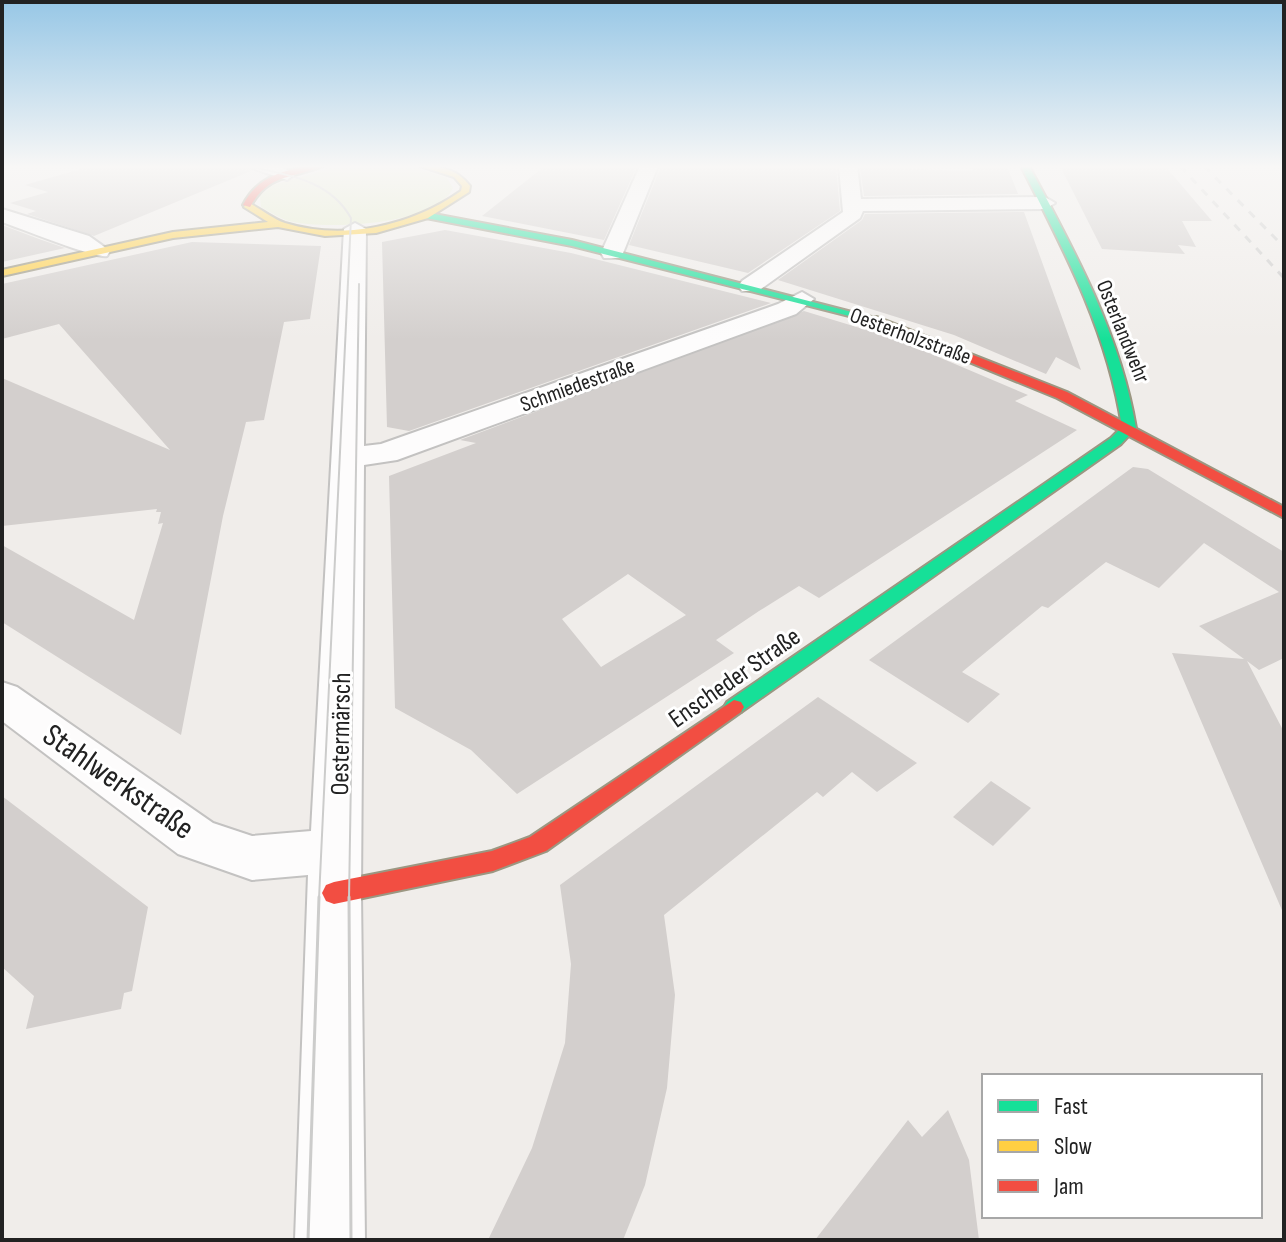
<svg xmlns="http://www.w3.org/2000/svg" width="1286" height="1242" font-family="'Sofia Sans Condensed',sans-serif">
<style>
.grass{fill:#e4ecca}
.building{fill:#d3cfcd;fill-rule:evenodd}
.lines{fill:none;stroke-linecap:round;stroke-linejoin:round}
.street-casing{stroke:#c3c2c1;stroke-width:4}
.fast-casing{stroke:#9b9782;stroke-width:4}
.slow-casing{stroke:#9b9782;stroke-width:4}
.jam-casing{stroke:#9b9782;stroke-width:4}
.street{fill:#fdfcfc;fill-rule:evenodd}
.fast{fill:#16e098;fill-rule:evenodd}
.slow{fill:#ffcf43;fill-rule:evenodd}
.jam{fill:#f24e42;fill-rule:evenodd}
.tram-far1{stroke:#cccccb;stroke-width:2}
.tram{stroke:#cccccb;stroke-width:3}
.rail{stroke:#cccccb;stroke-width:3;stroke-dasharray:8 8;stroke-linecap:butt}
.labels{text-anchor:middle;stroke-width:6;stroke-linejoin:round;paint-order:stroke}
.far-street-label{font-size:22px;fill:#222;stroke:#fff}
.street-label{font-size:26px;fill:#222;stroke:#fff}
.near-street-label{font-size:32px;fill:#222;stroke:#fff}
</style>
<rect width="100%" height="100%" fill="#f0edea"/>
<!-- grass -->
<path class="grass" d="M340 166H411L447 178 453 188C436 226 324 230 289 221 279 218 270 212 261 207L260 196 273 185Z"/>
<!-- building -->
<path class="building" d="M91 166H243L251 171 94 236 27 214 36 211 10 203 48 192 25 185Z
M545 166H637L604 240 482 216Z
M661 166H836L840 211 748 273 629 245Z
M971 166H1007L1018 194 864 196 860 167 973 171Z
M1060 166H1165L1212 221H1182L1196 247 1178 245 1185 254 1102 249Z
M1024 212 1081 370 1056 357 1046 374 954 335 778 280 862 220 865 214Z
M2 225 39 239 65 248 2 262Z
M445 230 571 253 771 303 409 431 387 427 382 242Z
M192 242 321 246 310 319 284 322 264 420 246 422 223 516 181 735 2 622V545L134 620 163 523 158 524 161 512H156L157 509 2 526V378L170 450 59 324 2 339V284Z
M804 311 896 339 1028 395 1015 401 1077 430 819 598 799 586 759 611 716 640 734 653 517 794 471 750 395 708 389 476 476 443 460 440ZM628 574 686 615 601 667 562 619Z
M1133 467 1148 469 1284 552V658L1259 670 1247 661 1284 732V915L1172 653 1244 659 1199 626 1279 592 1204 543 1159 588 1106 562 1048 608 1042 606 962 672 1000 694 968 723 869 660Z
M818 697 917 763 877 792 852 772 823 797 817 792 664 915 675 995 667 1088 645 1185 623 1240H488L532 1148 565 1043 571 964 560 885Z
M991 781 1031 808 993 846 953 817Z
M2 796 148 907 132 991 124 993 121 1009 26 1029 34 996 2 967Z
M948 1110 969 1160 979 1240H815L908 1120 922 1137Z"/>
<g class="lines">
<!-- street casing -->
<g class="street-casing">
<path id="street" d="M246 166H279L296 174 287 180Z
M640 166H658L623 253 620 258H604L601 253Z
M839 166H857L861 199 1045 197 1055 203 1045 209 863 211 860 218 758 291H742L738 286 742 281 843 212Z
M2 209 89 236 110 251 107 256C95 259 20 228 2 222Z
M355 223 366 229 364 446 381 444 778 304 802 292 814 299 796 314 397 460 364 465 361 893 365 1240H295L308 875 252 880 178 854 2 721V682L17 687 213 823 252 836 311 831 344 229Z"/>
</g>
<!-- fast casing -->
<g class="fast-casing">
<path id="fast" d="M1021 166H1029C1074 250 1120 333 1136 428L1121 444 741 712H727L724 707 727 702 1111 438 1122 427C1108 333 1064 250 1021 166Z
M429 213 572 240 879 319 873 322 572 246 426 218Z"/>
</g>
<!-- slow casing -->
<g class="slow-casing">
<path id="slow" d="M420 166C441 166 457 169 470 186L469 192 428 218 376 233 325 236 278 227 173 238 2 276V270L173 232 268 222 244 207 247 202C260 208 271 218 285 223 344 241 411 226 461 191L462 186 454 177Z"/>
</g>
<!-- jam casing -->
<g class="jam-casing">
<path id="jam" d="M306 166H323C292 179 269 173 250 207L243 205C256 179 278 172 306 166Z
M869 317H877L1067 392 1284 507V518L1057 398 869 321Z
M734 700 741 702 744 707 741 712 546 851 493 871 334 904 326 901 322 893 326 885 334 882 492 851 530 837Z"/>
</g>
<!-- street -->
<use href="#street" class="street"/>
<!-- fast -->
<use href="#fast" class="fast"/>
<!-- slow -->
<use href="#slow" class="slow"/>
<!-- jam -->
<use href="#jam" class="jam"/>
<!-- tram-far1 -->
<path class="tram-far1" d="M247 166C287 175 329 179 351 218L319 899
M349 899 359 284"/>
<!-- tram -->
<path class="tram" d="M349 897 351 1240
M308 1240 319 897"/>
<!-- rail -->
<path class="rail" d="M1180 166 1284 278
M1204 166 1284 247"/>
</g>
<!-- sky -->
<linearGradient id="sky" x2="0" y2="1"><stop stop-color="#97c7e6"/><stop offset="0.49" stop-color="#f8f7f6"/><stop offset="1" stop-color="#f8f7f6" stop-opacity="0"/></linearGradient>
<rect width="1286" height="340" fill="url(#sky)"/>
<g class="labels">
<!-- far-street labels -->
<g class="far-street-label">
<text transform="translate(1124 331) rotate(68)" y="8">Osterlandwehr</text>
<text transform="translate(911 335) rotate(20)" y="8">Oesterholzstraße</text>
<text transform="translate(577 384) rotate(-20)" y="8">Schmiedestraße</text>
</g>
<!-- street labels -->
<g class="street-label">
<text transform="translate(734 677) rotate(-35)" y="9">Enscheder Straße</text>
<text transform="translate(340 734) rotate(-89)" y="9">Oestermärsch</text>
</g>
<!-- near-street labels -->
<g class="near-street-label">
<text transform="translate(119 781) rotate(35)" y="11">Stahlwerkstraße</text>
</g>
</g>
<!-- border -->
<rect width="1286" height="1242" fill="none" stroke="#222222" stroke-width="8"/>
<!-- legend -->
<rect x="982" y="1074" width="280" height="144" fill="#ffffff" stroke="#a7a7a7" stroke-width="2"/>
<rect x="998" y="1100" width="40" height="12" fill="#16e098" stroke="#a7a7a7" stroke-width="2"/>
<text x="1054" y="1114" font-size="24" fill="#222222">Fast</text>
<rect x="998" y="1140" width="40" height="12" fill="#ffcf43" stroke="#a7a7a7" stroke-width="2"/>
<text x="1054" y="1154" font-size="24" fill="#222222">Slow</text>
<rect x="998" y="1180" width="40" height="12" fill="#f24e42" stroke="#a7a7a7" stroke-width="2"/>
<text x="1054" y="1194" font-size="24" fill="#222222">Jam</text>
</svg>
